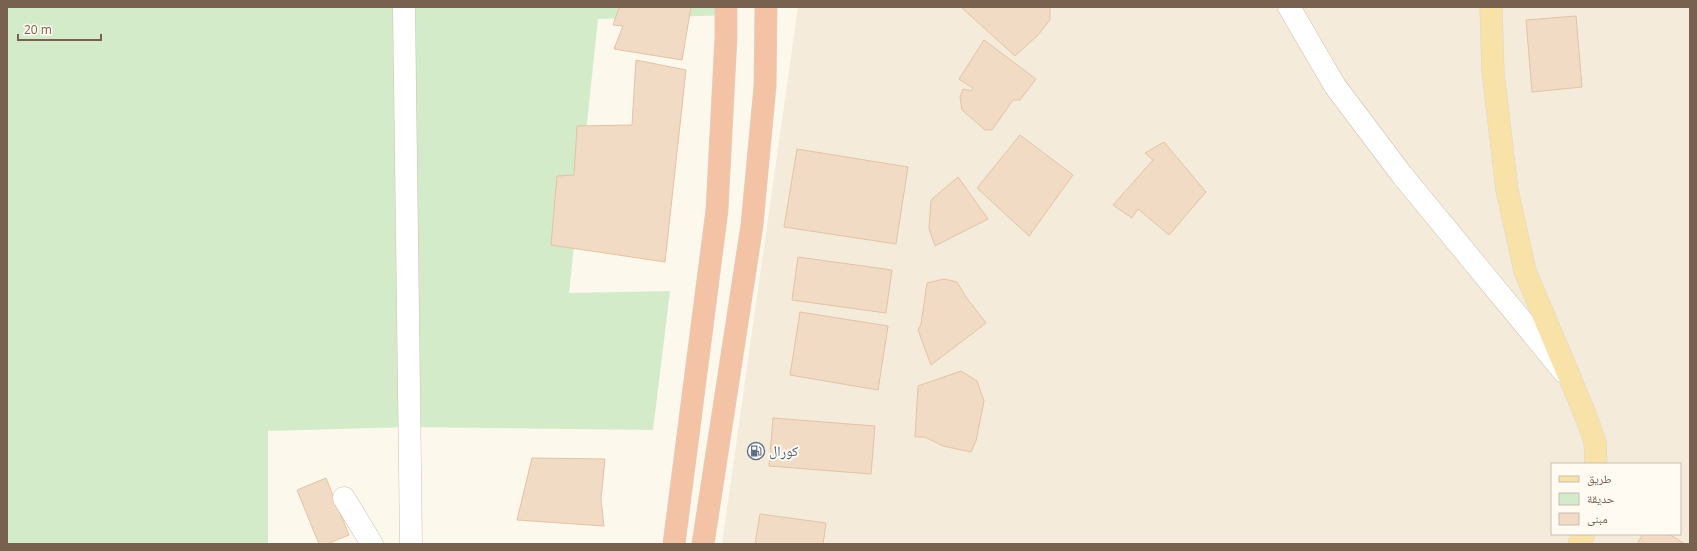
<svg xmlns="http://www.w3.org/2000/svg" width="1697" height="551" font-family="'Open Sans','Noto Naskh Arabic',sans-serif">
<style>
.residential{fill:#f4ebda;fill-rule:evenodd}
.green{fill:#d4ebca}
.building{fill:#f1dbc4;stroke:#e3c3a5}
.lines{fill:none;stroke-linecap:round;stroke-linejoin:round}
.minor-casing{stroke:#cfc1b0;stroke-width:23}
.major-casing{stroke:#dcd6d1;stroke-width:23}
.highway-casing{stroke:#dcd6d1;stroke-width:23}
.minor{stroke:#fff;stroke-width:22}
.major{stroke:#f8e2a7;stroke-width:22}
.highway{stroke:#f4c2a5;stroke-width:22}
.labels{text-anchor:middle;stroke-width:4;stroke-linejoin:round;paint-order:stroke}
.service-label{font-size:14px;fill:#4e5e75;stroke:#fffbf3;text-anchor:start}
</style>
<rect width="100%" height="100%" fill="#fcf8ec"/>
<!-- residential -->
<path class="residential" d="M798 7H1690V544H722ZM1552 464H1680V534H1552Z"/>
<!-- green -->
<path class="green" d="M7 7H731L733 15 598 19 569 293 670 291 653 430 408 427 268 431V544H7Z"/>
<!-- building -->
<path class="building" d="M625 7H691L682 60 614 49 623 26 613 25 619 8Z
M961 7H1050V20L1038 35 1015 56Z
M1576 16 1582 87 1532 92 1526 20Z
M984 40 1036 79 1020 100H1013L992 130H985L962 110 960 97 963 89 971 91 973 88 959 79Z
M636 60 686 70 665 262 551 245 557 176 574 175 577 126 632 125Z
M1020 135 1073 175 1029 236 977 188Z
M1164 142 1206 192 1169 235 1138 209 1132 218 1113 205 1153 160 1145 153Z
M797 149 908 167 896 244 784 227Z
M958 177 988 219 935 246 929 229 931 200Z
M798 257 892 270 886 313 792 300Z
M944 279 957 282 966 297 986 323 931 365 918 330 921 324 927 283Z
M800 312 888 326 878 390 790 375Z
M961 371 977 381 984 401 976 441 971 452 943 446 925 437H915L918 386Z
M773 418 875 426 871 474 769 466Z
M532 458 605 459 601 499 604 526 517 520Z
M326 478 349 535 327 544H319L297 490Z
M760 514 826 523 823 544H755Z
M1643 534H1669L1685 544H1637Z"/>
<g class="lines">
<!-- minor casing -->
<g class="minor-casing">
<path id="minor" d="M404 7 411 544
M1289 7 1335 86 1402 175 1564 372
M344 498 372 544"/>
</g>
<!-- major casing -->
<g class="major-casing">
<path id="major" d="M1491 7 1493 72 1507 190 1525 271 1585 414 1595 442 1596 464
M1579 544 1584 534"/>
</g>
<!-- highway casing -->
<g class="highway-casing">
<path id="highway" d="M674 544 717 210 726 37V7
M703 544 752 225 765 86 766 7"/>
</g>
<!-- minor -->
<use href="#minor" class="minor"/>
<!-- major -->
<use href="#major" class="major"/>
<!-- highway -->
<use href="#highway" class="highway"/>
</g>
<!-- icons -->
<defs>
<g id="fuel-ring" transform="scale(0.9)"><circle r="9.5" fill="#fffbf3" stroke="#5c6f8a" stroke-width="1.5"/><path d="M-5.5-6h7V0h2V4h1.3V-2.5L3-4.5l.8-.8L6-3V5H2.5V1h-1V6h-7ZM-4.2-4.7v3.2H.2V-4.7Z" fill="#5c6f8a"/></g>
</defs>
<g fill-rule="evenodd">
<use href="#fuel-ring" x="756" y="451"/>
</g>
<g class="labels">
<!-- service labels -->
<g class="service-label">
<text x="769" y="456">كورال</text>
</g>
</g>
<!-- border -->
<rect width="1697" height="551" fill="none" stroke="#78614e" stroke-width="16"/>
<!-- legend -->
<rect x="1551" y="463" width="130" height="72" fill="#fffbf3" stroke="#c9bdb1"/>
<rect x="1559" y="476" width="20" height="6" fill="#f8e2a7" stroke="#c9bdb1"/>
<text x="1587" y="483" font-size="12" fill="#78614e">طريق</text>
<rect x="1559" y="493" width="20" height="12" fill="#d4ebca" stroke="#c9bdb1"/>
<text x="1587" y="503" font-size="12" fill="#78614e">حديقة</text>
<rect x="1559" y="513" width="20" height="12" fill="#f1dbc4" stroke="#c9bdb1"/>
<text x="1587" y="523" font-size="12" fill="#78614e">مبنى</text>
<!-- scale -->
<path d="M18 34v6h83v-6" fill="none" stroke="#78614e" stroke-width="2"/>
<text x="24" y="34" font-size="12" fill="#78614e" stroke="#fffbf3" stroke-width="3" paint-order="stroke">20 m</text>
</svg>
